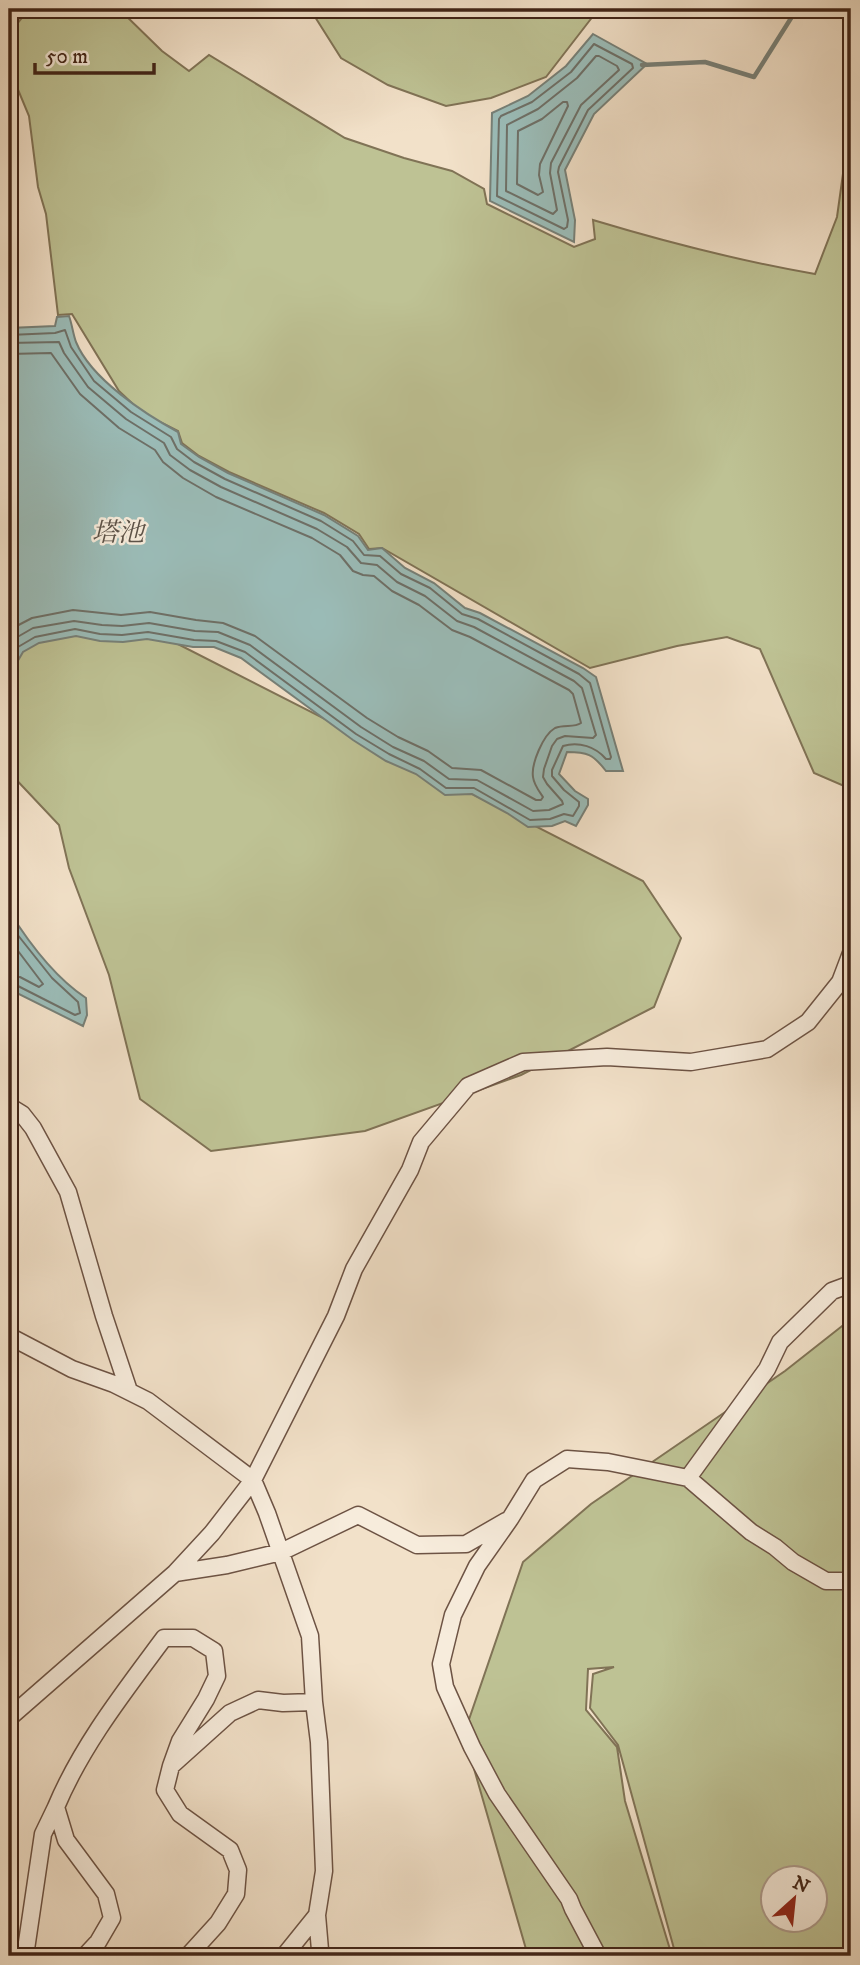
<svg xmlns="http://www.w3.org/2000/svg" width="860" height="1965" font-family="'IM FELL DW Pica','Noto Serif JP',serif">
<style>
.green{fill:#bec294;stroke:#807356;stroke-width:2;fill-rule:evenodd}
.water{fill:#9bbdb9;stroke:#778078;stroke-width:2}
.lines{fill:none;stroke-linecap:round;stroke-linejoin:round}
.shore{stroke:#6e7068;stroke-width:2}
.stream{stroke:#778078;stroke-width:4.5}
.minor-casing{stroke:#6d5344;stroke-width:19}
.minor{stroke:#f7ecdc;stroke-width:16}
.labels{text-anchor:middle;stroke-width:5;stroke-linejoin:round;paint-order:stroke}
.water-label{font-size:26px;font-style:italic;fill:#5c5248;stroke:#f7ecdc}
</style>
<rect width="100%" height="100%" fill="#f2e1c9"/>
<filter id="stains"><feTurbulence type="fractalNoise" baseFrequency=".00286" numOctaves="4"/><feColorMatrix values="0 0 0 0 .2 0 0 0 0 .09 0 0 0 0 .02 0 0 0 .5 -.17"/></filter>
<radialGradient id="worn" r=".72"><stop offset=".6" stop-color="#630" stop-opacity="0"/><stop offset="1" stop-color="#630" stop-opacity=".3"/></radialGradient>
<!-- green -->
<path class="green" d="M29 9H119L162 51 189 71 209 55 345 138 404 158 452 171 484 189 487 204 574 247 595 239 593 220C666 242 740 261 815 274L837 217 847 145 851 136V789L814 773 760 649 727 637 677 646 590 668 382 548 369 549 359 534 324 513 229 472 199 456 182 443 178 431 156 420 135 406 119 391 72 314 58 315 46 214 38 187 29 116 9 68V56L16 25Z
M310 9H597V11L546 77 491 98 446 106 388 85 341 58Z
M89 618 170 640 643 881 681 938 654 1007 521 1075 365 1131 211 1151 140 1099 109 975 69 868 59 825 9 772V664L17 646Z
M851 1319V1956H676L618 1745 590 1708 593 1674 614 1667 588 1669 586 1710 617 1747 625 1801 672 1956H528L464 1734 523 1562 591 1504 785 1371ZM772 1878H814V1920H772Z"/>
<!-- water -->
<path class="water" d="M593 34 647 64 594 114 565 170 575 220 574 242 490 201 492 113 528 96 566 66Z
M69 316C72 324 73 334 76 342 91 379 145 414 178 432L181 444 199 457 228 473 324 515 358 536 368 550 382 548 405 568 434 583 465 608 480 613 583 668 596 677 623 771H606C593 754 587 752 567 752L559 774 575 791 588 799V805L576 826 565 821 552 826 528 827 507 813 472 794 445 795 416 774 386 761 353 740 241 658 214 647H193L147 639 123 642 100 641 76 636 39 643 23 652 9 676V328L55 326 57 317Z
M9 911C29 943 54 977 86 998L87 1015 83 1026 15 992 9 993Z"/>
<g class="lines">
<!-- shore -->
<path class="shore" d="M594 44 632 64 633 68 588 110 559 167 558 172 568 220 567 227 564 229 497 196 499 119 501 116 532 102 571 72Z
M596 56H599L617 66 619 70 581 105 551 163 550 173 557 210 553 214 506 191 507 125 538 109 577 78Z
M563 102H567L568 106 540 164 539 175 543 192 538 195 517 184 518 131 542 119Z
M9 335 55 333 65 330 71 347 94 381 131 412 171 437 177 449 194 462 225 479 321 521 353 541 364 555 380 556 401 574 430 588 462 614 478 619 579 674 590 683 611 757 610 759H606C596 747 579 741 563 746L552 770V776L564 790 579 802V806L573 816 564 814 550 819 530 820 474 788H446L420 769 389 754 356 734 245 652 216 641 194 640 148 632 122 635 100 634 75 629 35 637 18 647 9 663
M9 343 59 342 64 353 88 387 126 419 164 443 170 455 190 470 221 487 317 529 347 547 361 563 377 565 397 582 425 596 457 621 474 627 574 681 582 688 596 735 593 738 565 736 557 739 552 746 544 769 543 777 547 784 562 801 563 804 549 810 533 811 477 780 449 779 424 761 393 747 361 727 250 645 218 632 195 631 149 623 122 626 102 625 74 621 33 628 14 639 9 645
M9 354 51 353 80 394 119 428 155 450 163 462 183 478 216 497 312 538 340 555 353 571 363 575 374 576 392 591 419 605 452 630 470 637 569 690 573 694 581 723C574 728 564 724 555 728 543 735 531 764 533 777 534 785 539 791 543 797L541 800H536L481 770 452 768 428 751 398 737 367 718 255 636 223 623 196 620 150 612 121 615 73 610 32 618 9 630
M9 924 52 978 78 1002 80 1013 75 1015 18 986H9
M9 939 43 984 39 987 20 977H9"/>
<!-- stream -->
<path class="stream" d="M642 65 705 62 754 77 793 15 810 9"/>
<!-- minor casing -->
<g class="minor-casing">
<path id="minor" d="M9 1106 22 1114 33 1128 68 1192 104 1316 129 1391
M9 1336 72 1369 114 1384 148 1401 253 1480 267 1513 310 1636 314 1702 319 1742 324 1871 317 1915 320 1950 325 1956
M688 1478 767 1369 780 1342 832 1291 851 1284
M175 1573 227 1565 281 1552 358 1515 417 1545 466 1544 506 1521
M9 1718 175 1573 212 1533 253 1480 336 1316 354 1269 410 1170 421 1142 468 1086 523 1062 607 1057 691 1062 767 1049 808 1022 840 982 851 953
M25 1956 43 1834 56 1807
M85 1956 98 1942 112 1918 106 1894 66 1840 56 1807C82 1745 124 1692 164 1638H193L214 1651 217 1676 206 1699 180 1741 171 1766
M188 1956 218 1923 236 1894 238 1870 230 1850 180 1814 165 1790 171 1766 230 1713 258 1700 283 1703 314 1702
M284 1956 317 1915
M598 1956 573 1909 569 1899 497 1794 472 1747 445 1687 441 1664 453 1615 477 1566 510 1519 534 1480 567 1459 608 1462 688 1478 751 1532 775 1547 793 1562 826 1581H851"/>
</g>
<!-- minor -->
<use href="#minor" class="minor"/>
</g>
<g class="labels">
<!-- water labels -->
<g class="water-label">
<text x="118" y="541">塔池</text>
</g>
</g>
<!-- margin -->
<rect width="860" height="1965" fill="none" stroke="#f2e1c9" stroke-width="35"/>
<rect x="10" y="10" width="839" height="1944" fill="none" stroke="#412417" stroke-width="3.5"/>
<rect x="18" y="18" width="825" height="1930" fill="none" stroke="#412417" stroke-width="2"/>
<!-- north arrow -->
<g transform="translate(794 1899) rotate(27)"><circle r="33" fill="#f7ecdc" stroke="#ae9c8d" stroke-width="2"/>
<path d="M0-5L12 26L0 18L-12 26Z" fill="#8f2418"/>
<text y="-10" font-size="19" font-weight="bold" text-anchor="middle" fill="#412417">N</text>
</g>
<!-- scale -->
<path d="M35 63v10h119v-10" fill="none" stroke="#412417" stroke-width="3.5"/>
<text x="46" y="63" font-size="21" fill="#412417" stroke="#f7ecdc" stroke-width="5" paint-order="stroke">50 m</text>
<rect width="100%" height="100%" filter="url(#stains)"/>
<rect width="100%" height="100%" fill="url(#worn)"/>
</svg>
